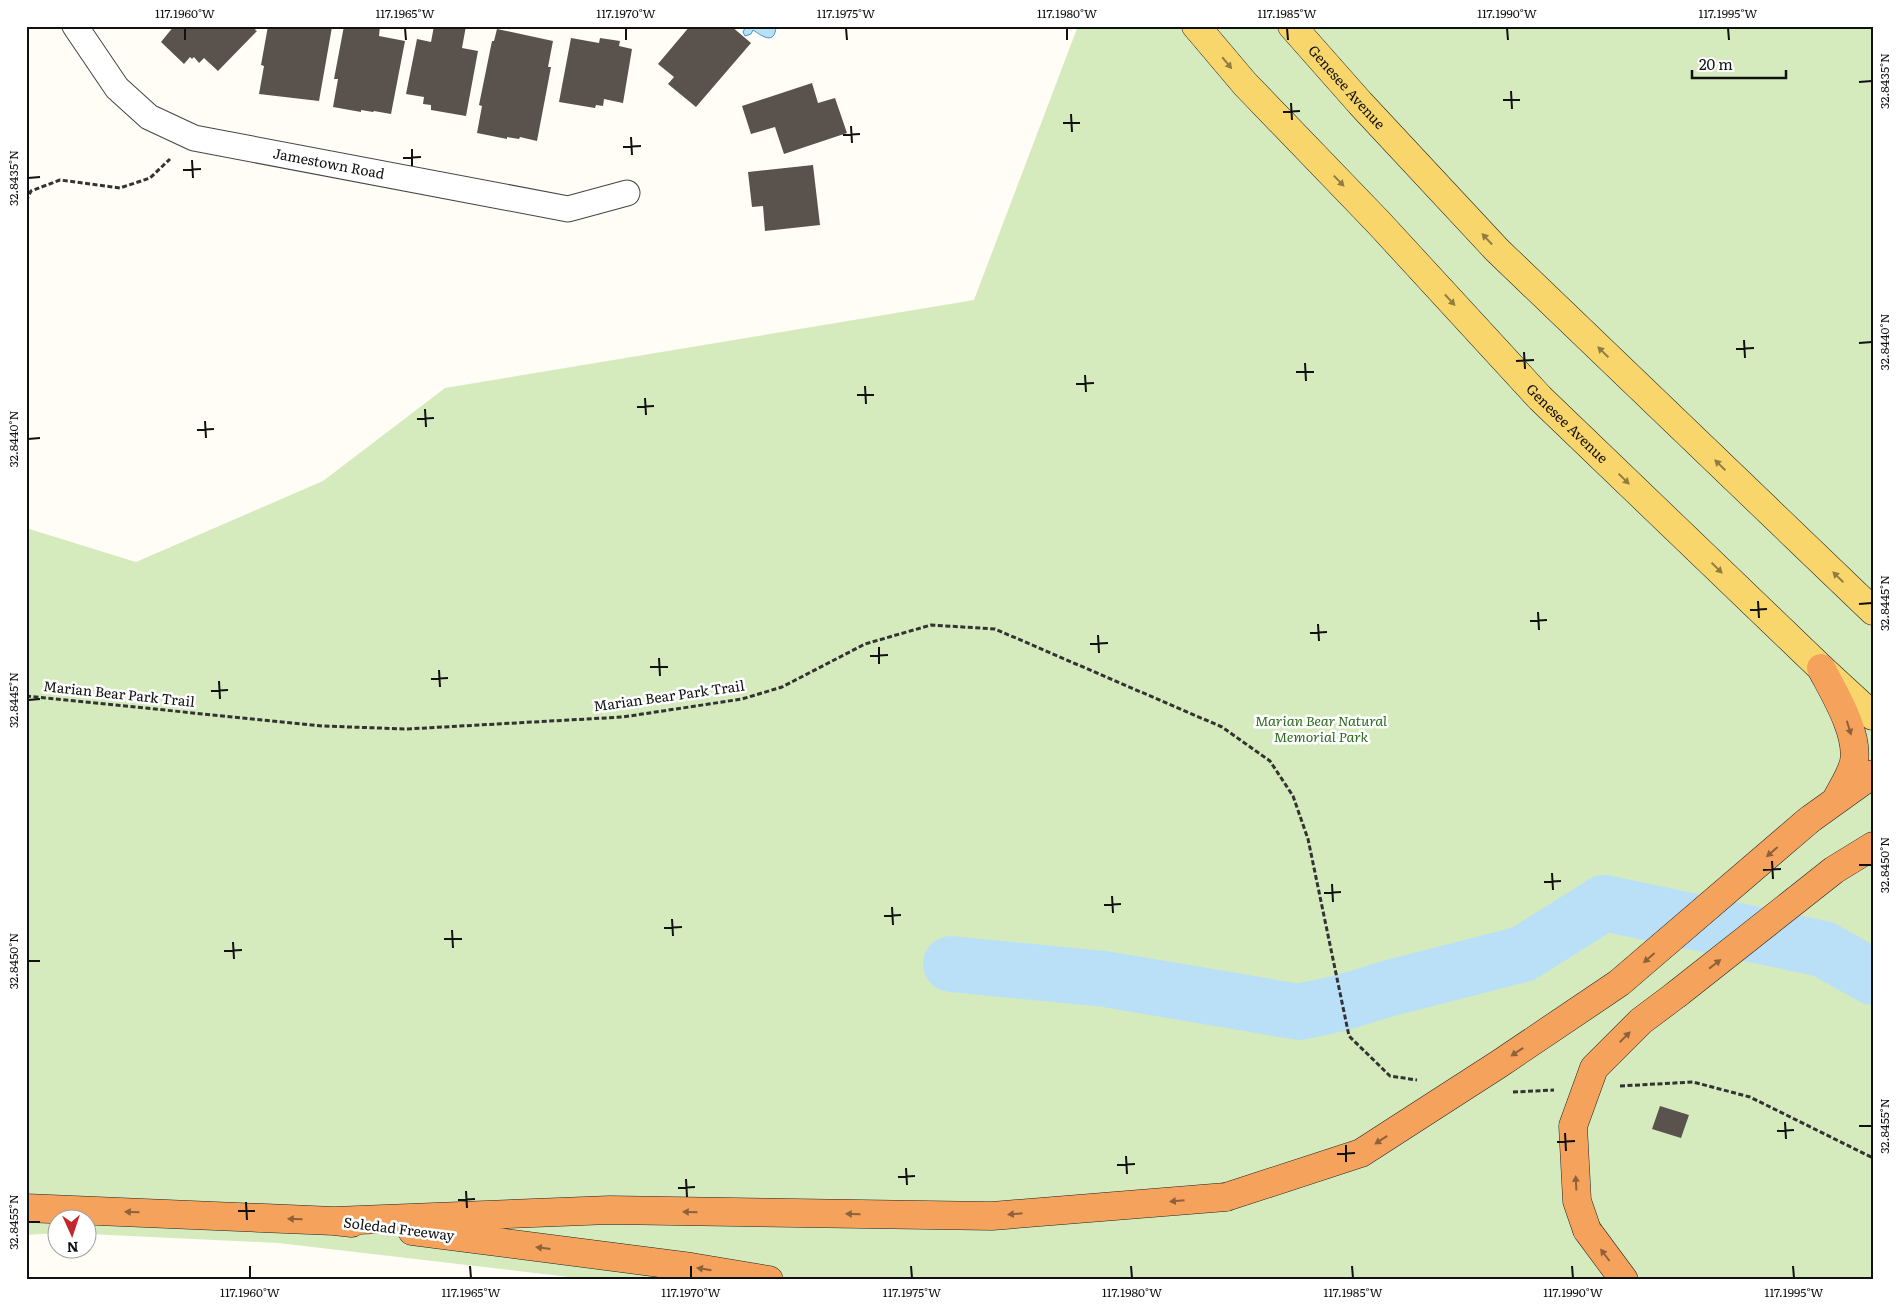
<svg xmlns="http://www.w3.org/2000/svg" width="1899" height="1306" font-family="Literata,serif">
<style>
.green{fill:#d5ebbd}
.water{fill:#b9e0f7;stroke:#3f96cf}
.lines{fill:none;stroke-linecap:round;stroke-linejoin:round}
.river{stroke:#b9e0f7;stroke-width:56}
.building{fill:#5a524d}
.minor-casing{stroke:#444;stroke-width:27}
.primary-casing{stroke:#222;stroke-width:29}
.motorway-casing{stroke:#222;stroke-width:29}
.path{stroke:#333;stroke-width:3;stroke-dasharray:5 2.5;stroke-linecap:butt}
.minor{stroke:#fff;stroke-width:25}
.primary{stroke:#f9d66b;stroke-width:28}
.motorway{stroke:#f5a25d;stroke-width:28}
.motorway-bridge-casing{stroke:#222;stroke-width:29;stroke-linecap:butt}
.motorway-bridge{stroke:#f5a25d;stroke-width:28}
.oneway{fill:#917d42}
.oneway2{fill:#8e613b}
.ticks{fill:none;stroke:#111;stroke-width:2}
.labels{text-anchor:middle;stroke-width:5;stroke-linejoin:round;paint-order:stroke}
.street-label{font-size:14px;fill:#111;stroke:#fff}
.park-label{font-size:14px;font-style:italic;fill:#2f6b1f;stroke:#fff}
.neatline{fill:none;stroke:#111;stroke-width:2}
.ticks-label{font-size:12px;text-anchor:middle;fill:#111}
</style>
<rect width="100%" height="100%" fill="#fffdf5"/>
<!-- green -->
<path class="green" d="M1078 26H1873V1280H595L278 1243 88 1234V1218H58L57 1233 26 1235V528L136 562 323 481 445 388 974 300Z"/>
<!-- water -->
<path class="water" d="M746 26H776C775 46 762 36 753 30L751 34 745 36 743 32Z"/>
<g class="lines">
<!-- river -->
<path class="river" d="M951 964 1105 979 1299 1012 1341 1003 1390 988 1523 954 1604 903 1823 949 1873 977"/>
</g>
<!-- building -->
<path class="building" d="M174 26H258L255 30 257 31 218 71 204 58 199 63 194 57 192 59 190 57 184 64 161 42Z
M268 26 332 27 319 101 259 94 264 66 261 65Z
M344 26H380L379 36 405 41 391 114 374 111 373 112 361 110V112L333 107 338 79H334Z
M434 26H466L462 48 478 51 466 116 431 110V105L423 104 424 97 406 94 417 39 431 42Z
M690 26H731L751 43 696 107 668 84 674 77 658 64Z
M497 29 553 41 548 67H551L537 141 520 137 519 139 507 137V139L477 133 482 106 479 105 492 41H494Z
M571 38 599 43 600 38 620 41 619 46 632 49 623 103 604 99 603 106 596 105 595 108 559 102Z
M812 83 818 103 835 98 847 133 784 154 775 127 751 134 742 106Z
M813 165 820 225 765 231 763 206 752 207 748 172Z
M1660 1106 1689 1115 1681 1138 1652 1129Z"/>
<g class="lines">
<!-- minor casing -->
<g class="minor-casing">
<g id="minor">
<path id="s1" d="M75 26 117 88 149 117 194 138 568 209 627 193"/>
</g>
</g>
<!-- primary casing -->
<g class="primary-casing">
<g id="primary">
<path id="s2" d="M1196 26 1245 84 1379 223 1540 398 1821 668 1873 716"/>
<path id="s3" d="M1292 26 1360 103 1497 250 1873 611"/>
</g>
</g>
<!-- motorway casing -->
<g class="motorway-casing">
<path id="motorway" d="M1821 668C1834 693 1859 733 1854 762 1851 775 1842 788 1836 800
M1809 820 1873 774
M1677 994 1834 870 1873 846
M26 1208 334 1221 352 1223
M334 1221 610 1210 992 1216 1226 1197
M1587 1230 1624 1280
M412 1231 691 1267 769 1280"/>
</g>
<!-- path -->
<path class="path" d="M26 201 31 191 60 180 120 188 150 178 170 159
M26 696 322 726 407 729 623 717 742 699 782 687 865 644 931 625 995 629 1222 727 1270 761 1293 796 1308 839 1349 1036 1390 1076 1417 1080
M1620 1086 1693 1082 1750 1097 1873 1158
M1513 1092 1554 1090"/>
<!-- minor -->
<use href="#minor" class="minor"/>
<!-- primary -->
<use href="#primary" class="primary"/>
<!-- motorway -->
<use href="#motorway" class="motorway"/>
<!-- motorway-bridge casing -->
<g class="motorway-bridge-casing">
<path id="motorway-bridge" d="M1226 1197 1361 1153 1499 1064 1619 983 1809 820
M1587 1230 1577 1201 1573 1126 1594 1068 1641 1021 1677 994"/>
</g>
<!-- motorway-bridge -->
<use href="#motorway-bridge" class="motorway-bridge"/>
</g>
<!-- one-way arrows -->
<defs><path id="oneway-solid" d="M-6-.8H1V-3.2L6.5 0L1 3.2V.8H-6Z" transform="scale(1.25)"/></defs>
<g class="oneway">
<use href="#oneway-solid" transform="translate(1227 63) rotate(50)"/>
<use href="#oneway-solid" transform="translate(1339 181) rotate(46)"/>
<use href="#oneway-solid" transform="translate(1487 239) rotate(-133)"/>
<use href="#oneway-solid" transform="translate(1450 300) rotate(47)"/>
<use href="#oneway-solid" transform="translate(1603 352) rotate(-136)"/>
<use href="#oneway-solid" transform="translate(1720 465) rotate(-136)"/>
<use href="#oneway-solid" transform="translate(1624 479) rotate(44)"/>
<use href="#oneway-solid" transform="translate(1717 568) rotate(44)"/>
<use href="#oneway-solid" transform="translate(1838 577) rotate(-136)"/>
</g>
<g class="oneway2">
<use href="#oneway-solid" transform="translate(1849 728) rotate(73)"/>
<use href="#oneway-solid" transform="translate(1772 852) rotate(139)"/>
<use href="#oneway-solid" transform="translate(1649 958) rotate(139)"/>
<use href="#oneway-solid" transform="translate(1715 964) rotate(-38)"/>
<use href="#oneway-solid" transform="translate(1625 1037) rotate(-45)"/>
<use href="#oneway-solid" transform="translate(1517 1052) rotate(146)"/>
<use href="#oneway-solid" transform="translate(1381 1140) rotate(147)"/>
<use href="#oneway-solid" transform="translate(1576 1183) rotate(-93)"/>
<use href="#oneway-solid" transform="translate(1177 1201) rotate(175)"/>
<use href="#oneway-solid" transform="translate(132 1212) rotate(-178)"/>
<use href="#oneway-solid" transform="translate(690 1212) rotate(-179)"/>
<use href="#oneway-solid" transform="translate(853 1214) rotate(-179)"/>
<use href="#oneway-solid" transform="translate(1015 1214) rotate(175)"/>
<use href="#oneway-solid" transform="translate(295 1219) rotate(-178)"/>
<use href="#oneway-solid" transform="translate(543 1248) rotate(-173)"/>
<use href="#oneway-solid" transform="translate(1605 1255) rotate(-127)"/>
<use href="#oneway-solid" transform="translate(704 1269) rotate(-171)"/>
</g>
<!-- ticks -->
<path class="ticks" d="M185 28V40M405 28 406 40M626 28V40M846 28 847 40M1067 28V40M1287 28 1288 40M1507 28 1508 40M1728 28 1729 40M1859 82 1872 81M1511 91 1512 109M1503 100H1520M1291 103 1292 120M1283 112 1300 111M1071 114 1072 132M1063 123H1080M851 126 852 143M843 135 860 134M631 137 632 155M623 147 641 146M412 149V166M403 158 421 157M192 160 193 178M183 170 201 169M28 178 40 177M1744 340 1745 358M1859 343 1872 342M1736 349 1754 348M1524 352 1525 369M1516 361 1534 360M1305 363 1306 381M1296 372H1314M1085 375 1086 392M1076 384 1094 383M865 386 866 404M857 395H874M645 398 646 415M637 407 654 406M425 409 426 427M417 419 434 418M205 421 206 438M197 430 214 429M28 439 40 438M1758 601 1759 618M1859 604 1872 603M1750 610 1767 609M1538 612 1539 630M1530 621 1547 620M1318 624 1319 641M1310 633 1327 632M1098 635 1099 653M1090 644 1108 643M879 647V664M870 656 888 655M659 658 660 676M650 667H668M439 670 440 687M431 679 448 678M219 681 220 699M211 691 228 690M28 700 40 699M1772 861 1773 879M1859 865H1872M1763 870 1781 869M1552 873 1553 890M1544 882 1561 881M1332 884 1333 902M1324 893 1341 892M1112 896 1113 913M1104 905 1121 904M892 907 893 925M884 916 901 915M672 919 673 936M664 928 682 927M452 930 453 948M444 939H462M233 942 234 959M224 951 242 950M28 961H40M1785 1122 1786 1139M1859 1126H1872M1777 1131 1794 1130M1565 1133 1566 1151M1557 1142 1575 1141M1346 1145V1162M1337 1154 1355 1153M1126 1156 1127 1174M1117 1165 1135 1164M906 1168 907 1185M898 1177 915 1176M686 1179 687 1197M678 1188 695 1187M466 1191 467 1208M458 1200 475 1199M246 1202 247 1220M238 1211H255M28 1222H40M250 1266V1278M470 1266 471 1278M691 1266V1278M911 1266 912 1278M1131 1266 1132 1278M1352 1266 1353 1278M1572 1266 1573 1278M1793 1266 1794 1278"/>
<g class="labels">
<!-- street labels -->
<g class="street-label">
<text dy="5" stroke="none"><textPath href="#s3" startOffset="82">Genesee Avenue</textPath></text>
<text dy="5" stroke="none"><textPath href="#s1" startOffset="305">Jamestown Road</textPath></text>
<text dy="5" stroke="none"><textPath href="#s2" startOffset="544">Genesee Avenue</textPath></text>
<text transform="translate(119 694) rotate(6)" y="5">Marian Bear Park Trail</text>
<text transform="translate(669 696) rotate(-8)" y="5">Marian Bear Park Trail</text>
<text transform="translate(399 1229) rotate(7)" y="5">Soledad Freeway</text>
</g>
<!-- park labels -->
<g class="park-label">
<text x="1321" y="726">Marian Bear Natural<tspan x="1321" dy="16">Memorial Park</tspan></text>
</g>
</g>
<!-- border -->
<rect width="1899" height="1306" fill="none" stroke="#ffffff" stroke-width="55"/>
<!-- north arrow -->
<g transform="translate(72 1234) rotate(177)"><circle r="24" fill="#ffffff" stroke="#a0a0a0"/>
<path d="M0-4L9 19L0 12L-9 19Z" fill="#c4262e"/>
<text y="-8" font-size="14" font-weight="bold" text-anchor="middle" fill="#111111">N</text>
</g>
<!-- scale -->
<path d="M1692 70v8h94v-8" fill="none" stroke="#111111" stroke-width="2.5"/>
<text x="1699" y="70" font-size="15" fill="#111111" stroke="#ffffff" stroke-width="4" paint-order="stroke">20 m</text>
<rect x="28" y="28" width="1844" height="1250" class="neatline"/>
<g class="ticks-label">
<text x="185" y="18">117.1960°W</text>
<text x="405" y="18">117.1965°W</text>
<text x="626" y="18">117.1970°W</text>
<text x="846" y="18">117.1975°W</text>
<text x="1067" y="18">117.1980°W</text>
<text x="1287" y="18">117.1985°W</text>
<text x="1507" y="18">117.1990°W</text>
<text x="1728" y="18">117.1995°W</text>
<text transform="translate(1885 81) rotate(-90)" y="4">32.8435°N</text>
<text transform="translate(14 178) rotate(-90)" y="4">32.8435°N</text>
<text transform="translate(1885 342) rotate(-90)" y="4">32.8440°N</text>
<text transform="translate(14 439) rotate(-90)" y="4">32.8440°N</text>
<text transform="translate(1885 603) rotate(-90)" y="4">32.8445°N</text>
<text transform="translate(14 700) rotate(-90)" y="4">32.8445°N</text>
<text transform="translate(1885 865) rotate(-90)" y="4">32.8450°N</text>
<text transform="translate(14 961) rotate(-90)" y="4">32.8450°N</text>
<text transform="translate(1885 1126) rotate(-90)" y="4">32.8455°N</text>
<text transform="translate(14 1222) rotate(-90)" y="4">32.8455°N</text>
<text x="250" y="1297">117.1960°W</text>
<text x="471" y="1297">117.1965°W</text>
<text x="691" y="1297">117.1970°W</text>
<text x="912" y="1297">117.1975°W</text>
<text x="1132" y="1297">117.1980°W</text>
<text x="1353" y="1297">117.1985°W</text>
<text x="1573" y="1297">117.1990°W</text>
<text x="1794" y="1297">117.1995°W</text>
</g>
</svg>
